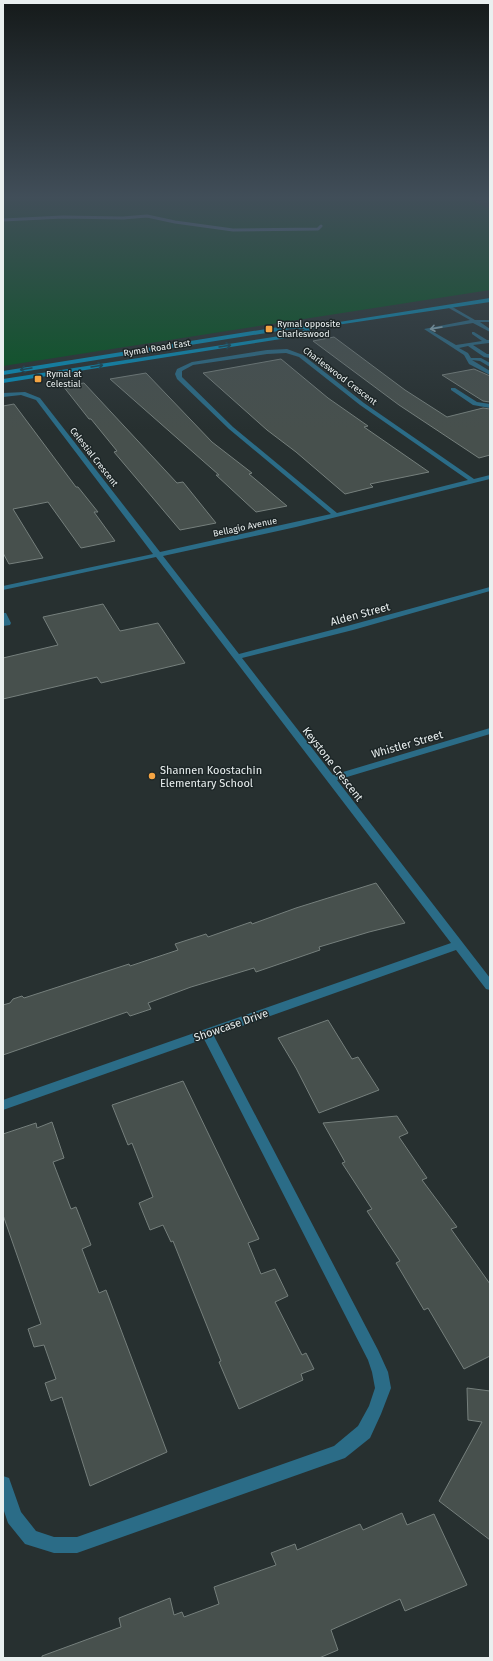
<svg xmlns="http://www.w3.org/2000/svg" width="493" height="1661" font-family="'Fira Sans',sans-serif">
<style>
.green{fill:#02551e}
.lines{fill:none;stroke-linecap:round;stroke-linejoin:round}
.stream{stroke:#6085af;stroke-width:3}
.building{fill:#47504d;stroke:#757f7c}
.service{fill:#2b6c87;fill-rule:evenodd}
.minor{fill:#2b6c87;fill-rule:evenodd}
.secondary{fill:#068eb9;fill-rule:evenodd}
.oneway{stroke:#94b4c0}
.oneway2{stroke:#164553}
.poi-dot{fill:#f4a443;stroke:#1d2627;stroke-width:1.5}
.labels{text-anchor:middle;stroke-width:3;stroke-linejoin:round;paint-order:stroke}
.far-poi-label{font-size:9px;fill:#e9efef;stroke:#1d2627;text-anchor:start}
.far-street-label{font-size:9px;fill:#e9efef;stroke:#1d2627}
.street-label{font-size:11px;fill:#e9efef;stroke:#1d2627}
.poi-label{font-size:11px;fill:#e9efef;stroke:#1d2627;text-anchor:start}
</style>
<rect width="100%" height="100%" fill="#273030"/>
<!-- green -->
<path class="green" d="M3 198H467L490 209V290L3 366Z"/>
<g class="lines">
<!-- stream -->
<path class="stream" d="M3 220 63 217 123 218 147 216 175 222 233 230 318 229 321 226"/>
</g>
<!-- building -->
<path class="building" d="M334 337 405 390 447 417 483 408 490 409V455L479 458 399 405 313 341Z
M281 359 328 398 368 426 364 427 429 472 370 484 373 487 345 494 296 452 267 430 203 373Z
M474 369 490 376V402L483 401 442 375Z
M146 373 212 442 252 473 249 474 287 506 256 512 216 475H219L110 379Z
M84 383 177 483 183 482 216 523 180 530 114 452 117 451 91 419H89L63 386Z
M14 404 76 487H78L98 512H94L115 541 81 548 48 502 13 509 43 558 9 564 3 553V406Z
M103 604 120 631 158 623 185 663 101 683 97 677 3 699V658L58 645 43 617Z
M376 883 405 923 369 932 319 947 320 950 256 972 254 968 191 987 148 1003 151 1009 130 1016 127 1012 3 1055V1005L10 1003 13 999 22 996 24 998 129 964 130 966 178 950 175 944 206 934 208 937 251 922 252 924 296 908Z
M328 1020 352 1059 358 1057 379 1090 319 1113 296 1068 278 1038Z
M183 1081 259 1239 248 1243 261 1274 275 1269 288 1296 275 1302 302 1355 306 1353 314 1369 301 1374 303 1380 239 1409 219 1362 221 1361 173 1241 171 1242 163 1225 150 1230 139 1203 153 1197 132 1143 128 1145 112 1105Z
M397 1116 408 1133 399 1137 427 1178 422 1180 457 1227 451 1229 490 1284V1356L464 1369 428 1308 424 1310 396 1263 400 1261 367 1211 372 1209 342 1163 345 1162 323 1123Z
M52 1122 64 1158 53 1162 71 1209 76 1207 91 1245 82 1249 99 1293 106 1290 167 1452 90 1486 62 1397 51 1401 45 1383 56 1379 44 1345 34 1347 28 1329 41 1324 3 1215V1134L36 1123 37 1128Z
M467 1388 490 1391V1540L439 1501 482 1422 468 1420Z
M402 1513 407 1525 434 1514 467 1585 405 1611 400 1599 331 1630 338 1650 319 1658H42V1656L121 1627 119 1618 170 1598 174 1615 182 1612 184 1617 219 1604 214 1587 276 1565 271 1553 295 1544 297 1550 360 1524 363 1530Z"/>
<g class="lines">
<!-- service -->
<path class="service" d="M449 305 475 320H490V322H480L490 329V332L473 323 430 330 456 345 482 341 472 334V332H474L487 340H490L489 343 473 345 487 354H490V358L484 357 468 346 459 348 468 353 471 358H481L490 363V367L480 361 472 360 490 371V375L469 364 464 355 424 329 470 320 447 307Z
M3 613H6L11 623 10 625 3 626Z"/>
<!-- minor -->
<path class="minor" d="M483 198 490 199V201L484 199Z
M287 349 303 355 364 403 474 479 490 475V479L296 527 163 556 239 654 347 626 490 587V591L353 630 242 658 333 775 490 728V734L337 780 490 978V990L486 989 456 950 214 1036 378 1350 388 1372 391 1388 381 1414 370 1438 345 1458 77 1553H54L25 1544 8 1523 3 1508V1476L9 1478 21 1512 36 1531 54 1537H77L334 1446 358 1426 369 1406 375 1388 372 1372 368 1360 204 1039 3 1110V1100L451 943 156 557 3 590V586L153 554 36 400 21 395 3 397V393L25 392 40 398 160 552 331 514 229 429 177 379 175 374 177 369 192 362 267 350ZM286 353 299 357 360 405 468 480 337 513 233 427 182 377V371L193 365 267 354Z
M451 388H455L477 402 490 404V408L473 405 451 390Z"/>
<!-- secondary -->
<path class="secondary" d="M490 298V302L310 329V331L300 336 3 383V379L299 333 305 329H291L3 375V371L291 325 314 326Z"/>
</g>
<!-- one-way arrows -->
<defs><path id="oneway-shaft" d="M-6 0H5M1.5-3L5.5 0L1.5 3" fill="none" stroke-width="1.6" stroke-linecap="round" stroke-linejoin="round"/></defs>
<use class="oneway" href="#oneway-shaft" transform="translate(436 328) rotate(170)"/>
<g class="oneway2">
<use href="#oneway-shaft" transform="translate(225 346) rotate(-9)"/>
<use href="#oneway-shaft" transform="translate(97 366) rotate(-9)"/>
<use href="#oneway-shaft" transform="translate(26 369) rotate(171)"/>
</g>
<!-- sky -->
<linearGradient id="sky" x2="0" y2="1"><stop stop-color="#151a1a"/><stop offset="0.46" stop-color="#414e59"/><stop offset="1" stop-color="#414e59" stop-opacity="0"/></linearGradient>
<rect width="493" height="430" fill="url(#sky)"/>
<!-- markers -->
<g class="poi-dot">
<rect x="265" y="325" width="8" height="8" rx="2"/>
<rect x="34" y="375" width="8" height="8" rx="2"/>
<circle cx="152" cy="776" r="4"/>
</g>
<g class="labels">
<!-- far-poi labels -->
<g class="far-poi-label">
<text x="277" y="327">Rymal opposite<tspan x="277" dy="10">Charleswood</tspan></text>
<text x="46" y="377">Rymal at<tspan x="46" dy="10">Celestial</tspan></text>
</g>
<!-- far-street labels -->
<g class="far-street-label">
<text transform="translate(157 348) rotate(-9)" y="3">Rymal Road East</text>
<text transform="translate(340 376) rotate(37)" y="3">Charleswood Crescent</text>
<text transform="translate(94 457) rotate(52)" y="3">Celestial Crescent</text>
<text transform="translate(245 527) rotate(-12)" y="3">Bellagio Avenue</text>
</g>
<!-- street labels -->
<g class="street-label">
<text transform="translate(360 614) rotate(-15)" y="4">Alden Street</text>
<text transform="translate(407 744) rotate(-16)" y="4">Whistler Street</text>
<text transform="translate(333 764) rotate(52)" y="4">Keystone Crescent</text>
<text transform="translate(231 1025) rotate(-19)" y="4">Showcase Drive</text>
</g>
<!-- poi labels -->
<g class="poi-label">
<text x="160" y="774">Shannen Koostachin<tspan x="160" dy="13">Elementary School</tspan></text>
</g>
</g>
<!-- border -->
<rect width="493" height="1661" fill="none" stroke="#e9efef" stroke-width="8"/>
</svg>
